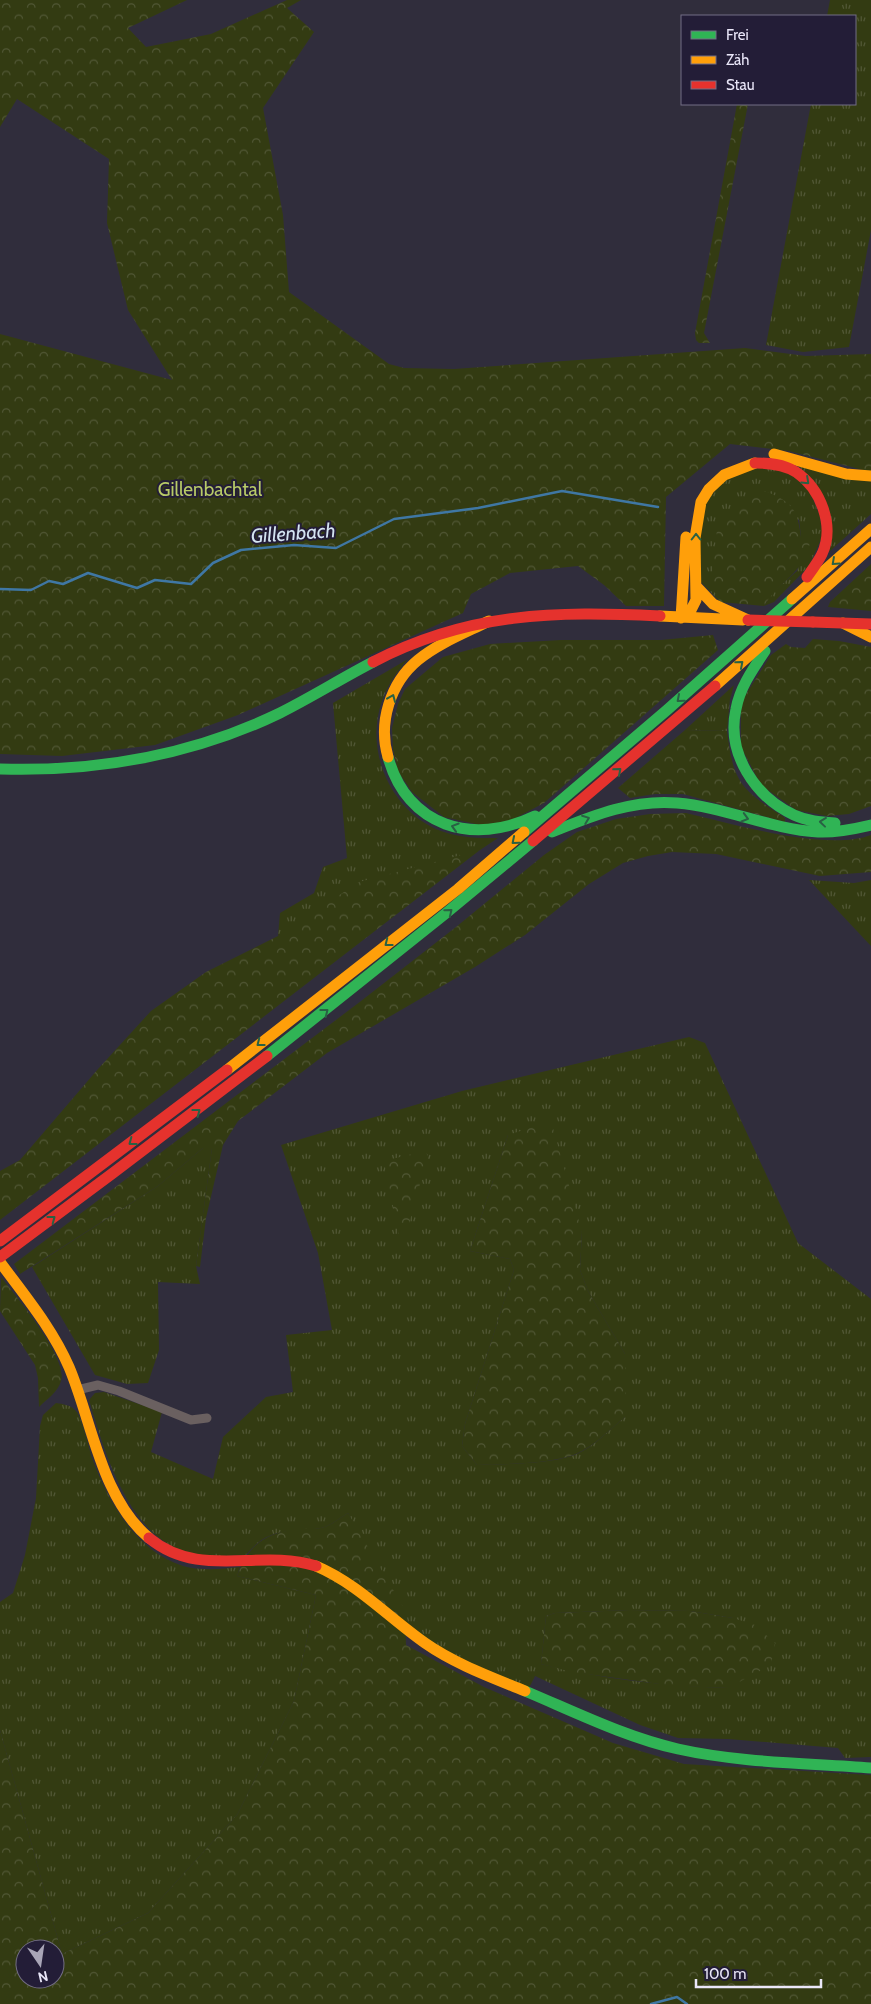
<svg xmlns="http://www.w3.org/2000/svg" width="871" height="2004" font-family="Cabin,sans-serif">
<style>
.grass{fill:url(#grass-tufts);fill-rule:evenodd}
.forest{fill:url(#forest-crowns);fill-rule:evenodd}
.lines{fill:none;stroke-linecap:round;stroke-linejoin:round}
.stream{stroke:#3f77a4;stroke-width:2.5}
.street{stroke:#6a6060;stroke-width:9}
.fast{stroke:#30b455;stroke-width:11}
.slow{stroke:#ff9f0a;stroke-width:11}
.jam{stroke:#e5322d;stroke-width:11}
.jam-bridge{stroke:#e5322d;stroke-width:11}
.oneway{stroke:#296144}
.labels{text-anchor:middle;stroke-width:4;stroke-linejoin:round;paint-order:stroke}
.park-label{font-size:19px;fill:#b8cb67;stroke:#231d37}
.water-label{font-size:20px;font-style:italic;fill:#d4e4f2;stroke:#231d37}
</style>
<defs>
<pattern id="grass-tufts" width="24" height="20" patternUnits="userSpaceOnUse" patternTransform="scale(1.25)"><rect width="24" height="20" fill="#333b12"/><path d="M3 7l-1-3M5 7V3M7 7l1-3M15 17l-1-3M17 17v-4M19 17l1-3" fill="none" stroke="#515735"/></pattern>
<pattern id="forest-crowns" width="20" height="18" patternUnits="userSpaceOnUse" patternTransform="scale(1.25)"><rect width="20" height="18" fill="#333b12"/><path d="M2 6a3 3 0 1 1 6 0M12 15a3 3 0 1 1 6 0" fill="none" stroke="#515735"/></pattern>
</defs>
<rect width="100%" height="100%" fill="#302d3c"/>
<!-- grass -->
<path class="grass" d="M830 0H871V230L849 347 803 352 766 345 811 104H855V16H827Z
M798 463 871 480V514L829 552 831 543Z
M759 467 792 473 817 500 823 535 809 566 774 602 764 606 771 594 797 571 810 537H801L799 519 720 602 700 581V537L706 501 727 477Z
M408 659C397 672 388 684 382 701 364 751 391 812 441 831 459 838 479 838 498 838L480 850 278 936 280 913 314 893 323 867 347 858 333 703Z
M734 685 730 699 727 731 685 730Z
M809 880 854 883 871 880V946Z
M689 1037 705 1043 798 1243 871 1299V1757L845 1758 838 1748 728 1739 678 1738 640 1725 535 1676 527 1692 413 1636 348 1513C340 1518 330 1526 321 1528 289 1534 270 1525 246 1555 231 1555 212 1558 197 1555 130 1543 106 1456 89 1400L95 1393 104 1392 162 1412 151 1452 213 1479 223 1437 266 1397 293 1392 286 1335 332 1330 318 1253 281 1145 462 1091ZM508 1135 582 1232 580 1270 588 1291 625 1354V1417C610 1429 595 1446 577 1454 553 1464 504 1464 477 1465L462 1446 465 1424 514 1270 510 1259 470 1251ZM630 1610 690 1611 733 1618 728 1688C665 1686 602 1679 541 1664L546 1616 555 1613Z
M203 1148H212L196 1266 200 1284 158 1282 159 1350 148 1383 127 1384 95 1375 32 1267 158 1186Z
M56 1403C63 1404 71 1405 76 1411 82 1418 89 1448 92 1458 108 1502 136 1551 183 1566 201 1571 222 1569 240 1567L237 1576 316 1595 294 1701 237 1815 148 1913 62 1954 0 1730V1602L13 1593 25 1555 36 1498 40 1426 43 1415Z"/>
<!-- forest -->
<path class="forest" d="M0 0H187L128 28 146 47 211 34 287 0H301L287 8 314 32 263 108 283 215 289 292 389 364 404 368 454 369 745 348 806 356 871 354V472L789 451 730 444 666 497 664 606H626L604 585 578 566 510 573 471 594 463 613 238 715 155 745 62 756 0 754V334L172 380 128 310 107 223 109 159 17 99 0 127Z
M737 104H748L704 333 710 343H699L696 340 695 333Z
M765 491C791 502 797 507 801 537H810C811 568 778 582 764 606L720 602 711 585 718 520 732 507Z
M871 564V611L828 607 830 602Z
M713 635 718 650 544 803 508 822 485 826 444 817 412 792 398 771 393 749 392 728 398 704 405 689 443 657 490 644 561 640H661Z
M813 639 839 641 871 647V806L849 814 827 816 796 810 761 785 741 747V702L771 655 786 644 791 647 805 648Z
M685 730 727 731C729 746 731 763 738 777 747 795 769 807 785 818V822L683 794H655L630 798 618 788Z
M686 813C734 824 826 852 871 835V872L820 876 716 854 672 852 648 856 623 863 589 884 525 935 475 967 327 1053 238 1121 223 1145 206 1218 200 1267 196 1266 212 1148H203L158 1186 20 1274 14 1264 361 1001 456 927 544 855 577 832 616 819 650 814Z
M480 850 0 1220V1171L20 1160 98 1069 151 1011 206 972 278 936 359 882Z
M551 1121 582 1232 580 1270 588 1291 625 1354V1417C610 1429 595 1446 576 1454 552 1464 504 1464 477 1465L462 1446 465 1424 514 1270 510 1259 470 1251 508 1135Z
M424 1151 428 1155 405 1238 399 1236 385 1166 388 1160Z
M1 1277C15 1295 69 1359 61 1381 58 1392 47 1399 39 1407L38 1378 35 1365 0 1311Z
M348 1513 405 1610 406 1645 484 1687 613 1743 684 1764 871 1775V2004H0V1730L62 1954 148 1913 237 1815 294 1701 316 1595 237 1576C249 1543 267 1532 301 1529 308 1528 315 1529 321 1528 330 1526 340 1518 348 1513ZM25 1949H55V1979H25Z
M630 1610 690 1611 733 1618 755 1625 775 1643 771 1665 728 1688 674 1686 572 1672 541 1664 546 1616 555 1613Z"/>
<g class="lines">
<!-- stream -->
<path class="stream" d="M0 589 31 590 49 581 63 584 88 573 137 588 155 580 191 584 213 563 241 550 294 545 336 548 394 519 478 508 562 491 658 507
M651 2004 677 1997 687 2004"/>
<!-- street -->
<path class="street" d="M77 1390 98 1385 119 1391 191 1420 207 1418"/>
<!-- fast -->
<path class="fast" d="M765 651C753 669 740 687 736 709 726 753 755 797 794 815 807 821 821 822 835 823
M388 757C407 827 473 846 535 816
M0 769C96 772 193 755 280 713 312 697 342 678 373 662
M524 832 667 710 792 599
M552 832C592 816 633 799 677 803 725 807 770 829 818 832 836 833 854 829 871 825
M267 1056 445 914 533 841
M525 1691C575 1712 625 1737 678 1749 741 1763 807 1763 871 1768"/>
<!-- slow -->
<path class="slow" d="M774 454 846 474 871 476
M696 586 713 604 748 620
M792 599 871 529
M660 616 743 620
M681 618 691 610 696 600 695 538 701 502 709 489 724 475 755 463
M681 618 686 537
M843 623 871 637
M715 686 871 547
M388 757C378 723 390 683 418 660 439 643 465 633 489 621
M227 1070 458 889 524 832
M0 1262C25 1296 52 1328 69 1367 92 1421 101 1498 149 1538
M316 1566C358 1584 388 1617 425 1643 455 1664 491 1677 525 1691"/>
<!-- jam -->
<path class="jam" d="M755 463C769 463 783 464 796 472 821 489 835 526 822 554 818 562 812 570 807 577
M813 622 871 624
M373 662C469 612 555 611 660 616
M533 841 715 686
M0 1241 227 1070
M0 1257 113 1173 267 1056
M149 1538C200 1580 258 1548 316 1566"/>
<!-- jam-bridge -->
<path class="jam-bridge" d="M748 620 813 622"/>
</g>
<!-- one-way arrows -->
<defs><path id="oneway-chevron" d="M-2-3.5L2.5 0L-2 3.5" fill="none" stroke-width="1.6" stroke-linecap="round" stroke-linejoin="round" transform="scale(1.25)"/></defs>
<g class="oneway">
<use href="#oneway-chevron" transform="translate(806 481) rotate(43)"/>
<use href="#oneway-chevron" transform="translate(696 537) rotate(-90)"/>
<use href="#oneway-chevron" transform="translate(835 562) rotate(138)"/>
<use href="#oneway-chevron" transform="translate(740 664) rotate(-41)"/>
<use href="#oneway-chevron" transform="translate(392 698) rotate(-67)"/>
<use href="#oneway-chevron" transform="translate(680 699) rotate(139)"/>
<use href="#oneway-chevron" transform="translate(618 771) rotate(-41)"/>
<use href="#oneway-chevron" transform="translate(745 818) rotate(16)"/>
<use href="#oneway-chevron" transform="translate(586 819) rotate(-21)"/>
<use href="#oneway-chevron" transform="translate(823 822) rotate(-174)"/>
<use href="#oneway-chevron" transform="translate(455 827) rotate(-163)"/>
<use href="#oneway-chevron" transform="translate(515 841) rotate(140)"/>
<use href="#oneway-chevron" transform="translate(449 912) rotate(-39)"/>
<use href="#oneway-chevron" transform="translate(388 943) rotate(142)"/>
<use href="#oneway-chevron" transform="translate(325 1012) rotate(-38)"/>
<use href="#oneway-chevron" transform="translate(260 1043) rotate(142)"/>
<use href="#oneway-chevron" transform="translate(197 1112) rotate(-37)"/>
<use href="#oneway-chevron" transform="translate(132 1142) rotate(143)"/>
<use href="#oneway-chevron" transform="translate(52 1219) rotate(-37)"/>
</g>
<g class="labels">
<!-- park labels -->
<g class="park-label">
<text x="210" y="496">Gillenbachtal</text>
</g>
<!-- water labels -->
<g class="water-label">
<text transform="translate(293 533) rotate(-4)" y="7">Gillenbach</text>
</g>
</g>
<!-- legend -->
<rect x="681" y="15" width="175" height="90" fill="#231d37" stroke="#736e85"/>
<rect x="691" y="31" width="25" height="8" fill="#30b455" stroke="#736e85"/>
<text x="726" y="40" font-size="15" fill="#eae7f9">Frei</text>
<rect x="691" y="56" width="25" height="8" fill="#ff9f0a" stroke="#736e85"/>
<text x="726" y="65" font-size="15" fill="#eae7f9">Zäh</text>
<rect x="691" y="81" width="25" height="8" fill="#e5322d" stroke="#736e85"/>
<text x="726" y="90" font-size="15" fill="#eae7f9">Stau</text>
<!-- north arrow -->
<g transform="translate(40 1964) rotate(167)"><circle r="24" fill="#231d37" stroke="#736e85"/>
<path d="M0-4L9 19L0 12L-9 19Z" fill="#a9a6b7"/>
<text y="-8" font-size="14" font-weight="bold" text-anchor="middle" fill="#eae7f9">N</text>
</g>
<!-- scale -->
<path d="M696 1979v8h125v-8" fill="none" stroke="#eae7f9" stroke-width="2.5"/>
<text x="704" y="1979" font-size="15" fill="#eae7f9" stroke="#231d37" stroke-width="4" paint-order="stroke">100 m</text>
</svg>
